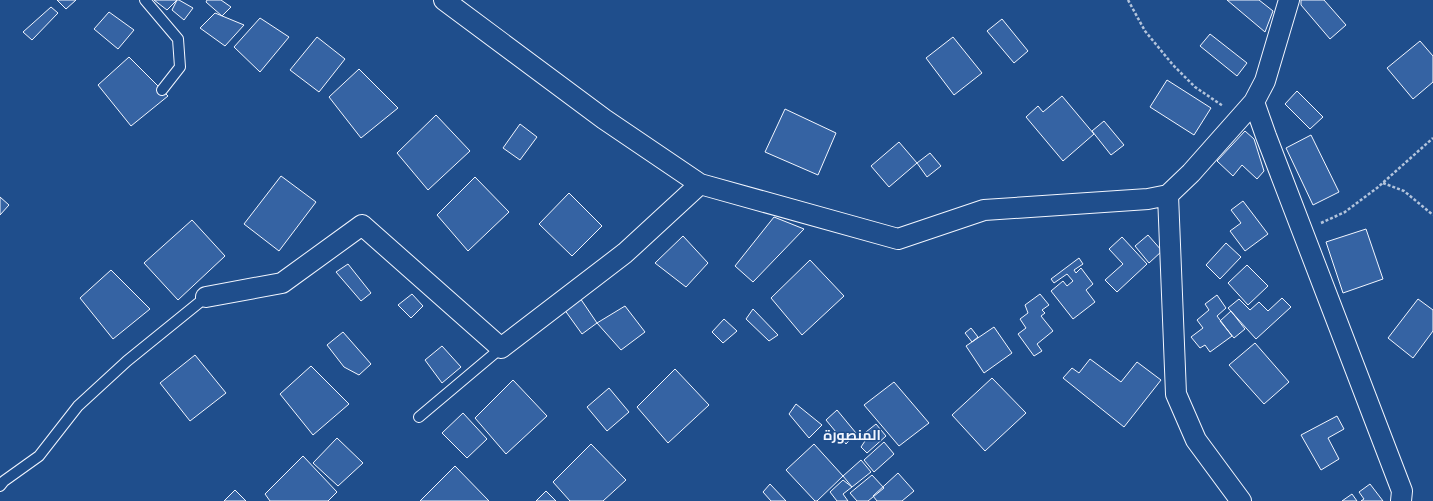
<svg xmlns="http://www.w3.org/2000/svg" width="1433" height="501" font-family="Jost,Cairo,sans-serif">
<style>
.building{fill:#3563a3;stroke:#f2f6ff}
.lines{fill:none;stroke-linecap:round;stroke-linejoin:round}
.lane-casing{stroke:#f2f6ff;stroke-width:12}
.street-casing{stroke:#f2f6ff;stroke-width:22}
.path{stroke:#b3c4dc;stroke-width:2.5;stroke-dasharray:3 2;stroke-linecap:butt}
.lane{stroke:#1f4e8c;stroke-width:10}
.street{stroke:#1f4e8c;stroke-width:20}
.labels{text-anchor:middle;stroke-width:3;stroke-linejoin:round;paint-order:stroke}
.quarter-label{font-size:14px;font-weight:bold;fill:#f2f6ff;stroke:#1f4e8c}
</style>
<rect width="100%" height="100%" fill="#1f4e8c"/>
<!-- building -->
<path class="building" d="M57 0H76L66 9Z
M154 0H177L167 10Z
M177 0H179L193 8 184 20 172 10Z
M207 0H221L231 7 222 16 206 2Z
M1227 0H1259L1273 11 1265 32Z
M1301 0H1324L1346 25 1330 39 1301 5Z
M51 7 58 13 32 40 23 32Z
M109 12 134 30 118 49 94 29Z
M215 13 244 25 225 46 200 28Z
M260 18 289 37 260 72 234 47Z
M1002 19 1028 51 1014 63 987 31Z
M1210 34 1247 63 1237 76 1200 46Z
M317 37 345 59 319 92 290 70Z
M953 37 982 73 954 95 926 58Z
M1420 41 1433 56V82L1413 99 1387 68Z
M129 57 168 96 131 126 98 85Z
M359 69 398 108 361 138 329 97Z
M1167 80 1211 108 1194 135 1150 107Z
M1297 91 1323 117 1310 129 1285 104Z
M1062 96 1094 134 1063 161 1026 117 1038 106 1043 112Z
M785 109 836 133 818 175 765 152Z
M436 115 470 151 428 190 397 153Z
M1104 121 1124 145 1111 155 1092 131Z
M520 124 537 137 520 160 503 148Z
M1245 131 1254 139 1264 171 1257 179 1242 165 1233 176 1217 161Z
M1311 135 1339 192 1313 205 1286 148Z
M899 142 917 163 889 187 871 166Z
M930 153 941 166 927 177 917 163Z
M281 176 316 202 279 251 244 224Z
M475 177 509 212 468 251 437 215Z
M569 193 602 226 572 256 539 224Z
M0 197 9 205 0 215Z
M1243 201 1268 234 1245 251 1230 231 1241 223 1231 210Z
M774 217 804 229 753 282 735 266Z
M192 220 225 256 178 300 144 263Z
M1366 229 1383 279 1343 293 1326 242Z
M1148 235 1162 251 1149 263 1135 246Z
M683 236 708 263 686 287 655 263Z
M1122 237 1147 264 1117 292 1105 280 1123 264 1109 249Z
M1226 243 1241 257 1220 279 1206 265Z
M1079 258 1083 264 1074 270 1076 273 1081 268 1093 284 1086 290 1095 302 1073 319 1051 291 1063 281 1067 286 1073 281 1067 274 1054 283 1051 279Z
M810 260 844 296 802 335 771 298Z
M348 264 371 293 361 301 336 272Z
M1247 265 1268 286 1248 305 1228 283Z
M111 270 150 309 113 339 80 298Z
M412 294 423 306 411 318 398 305Z
M1040 294 1049 305 1042 310 1045 313 1041 316 1053 331 1037 344 1042 351 1034 356 1018 334 1026 328 1020 319 1028 313 1025 305Z
M1217 295 1226 308 1217 316 1232 336 1210 352 1205 345 1200 348 1191 337 1203 328 1197 320 1209 310 1205 304Z
M580 298 597 323 582 334 564 309Z
M1282 298 1291 307 1256 339 1228 308 1239 299 1250 310 1259 302 1268 311Z
M1418 299 1433 310V331L1413 358 1388 338Z
M625 306 645 332 621 350 597 323Z
M753 309 778 335 769 341 746 319Z
M1231 311 1245 329 1234 338 1220 321Z
M724 319 737 331 723 343 712 332Z
M994 327 1012 353 984 373 966 346Z
M971 328 978 337 972 342 965 333Z
M343 332 371 364 359 375 344 367 327 345Z
M1255 343 1289 382 1264 404 1229 365Z
M442 346 461 367 442 383 425 360Z
M195 355 226 393 190 421 160 383Z
M1090 359 1121 382 1137 362 1161 380 1124 427 1063 378 1072 368 1079 373Z
M311 366 349 404 313 435 280 394Z
M675 369 709 405 668 443 637 407Z
M992 378 1026 413 985 451 952 415Z
M513 380 547 416 506 454 475 418Z
M894 382 929 423 899 446 864 405Z
M609 388 629 412 607 431 587 407Z
M796 404 822 425 809 438 789 414Z
M837 410 856 433 846 444 826 420Z
M463 413 487 439 467 458 442 433Z
M1337 416 1344 429 1328 438 1339 459 1321 470 1301 435Z
M876 424 886 436 867 453 861 447 865 441 861 436Z
M337 438 363 463 338 486 313 463Z
M884 442 894 454 874 472 864 460Z
M591 444 626 480 603 501H570L553 482Z
M814 444 843 476 817 501H815L786 470Z
M303 456 337 492 328 501H270L265 494Z
M861 460 871 472 852 487 843 476Z
M455 466 489 501H420Z
M898 473 914 491 902 501H877L873 496Z
M872 475 884 488 868 501H857L850 493Z
M843 480 852 487 843 494 848 501H837L830 492Z
M770 484 786 501H771L763 492Z
M1370 484 1383 501H1361L1364 499 1359 492Z
M235 490 246 501H224Z
M546 491 556 501H536Z
M1352 494 1357 501H1342Z"/>
<g class="lines">
<!-- lane casing -->
<g class="lane-casing">
<path id="lane" d="M145 0 178 39 180 67 162 90
M419 417 501 348
M0 486 4 481 39 456 78 406 127 361 206 297"/>
</g>
<!-- street casing -->
<g class="street-casing">
<path id="street" d="M444 0 604 119 700 184 898 239 984 210 1148 199 1168 195 1191 173 1254 102
M1289 0 1265 81 1254 102 1266 136 1402 491 1401 501
M1168 195 1176 394 1196 440 1241 501
M206 297 282 283 362 225 501 348 625 253 700 184"/>
</g>
<!-- path -->
<path class="path" d="M1128 0 1145 31 1173 65 1195 87 1223 106
M1383 183 1404 191 1433 215
M1321 223 1345 212 1377 188 1433 138"/>
<!-- lane -->
<use href="#lane" class="lane"/>
<!-- street -->
<use href="#street" class="street"/>
</g>
<g class="labels">
<!-- quarter labels -->
<g class="quarter-label">
<text x="852" y="440">المنصورة</text>
</g>
</g>
</svg>
